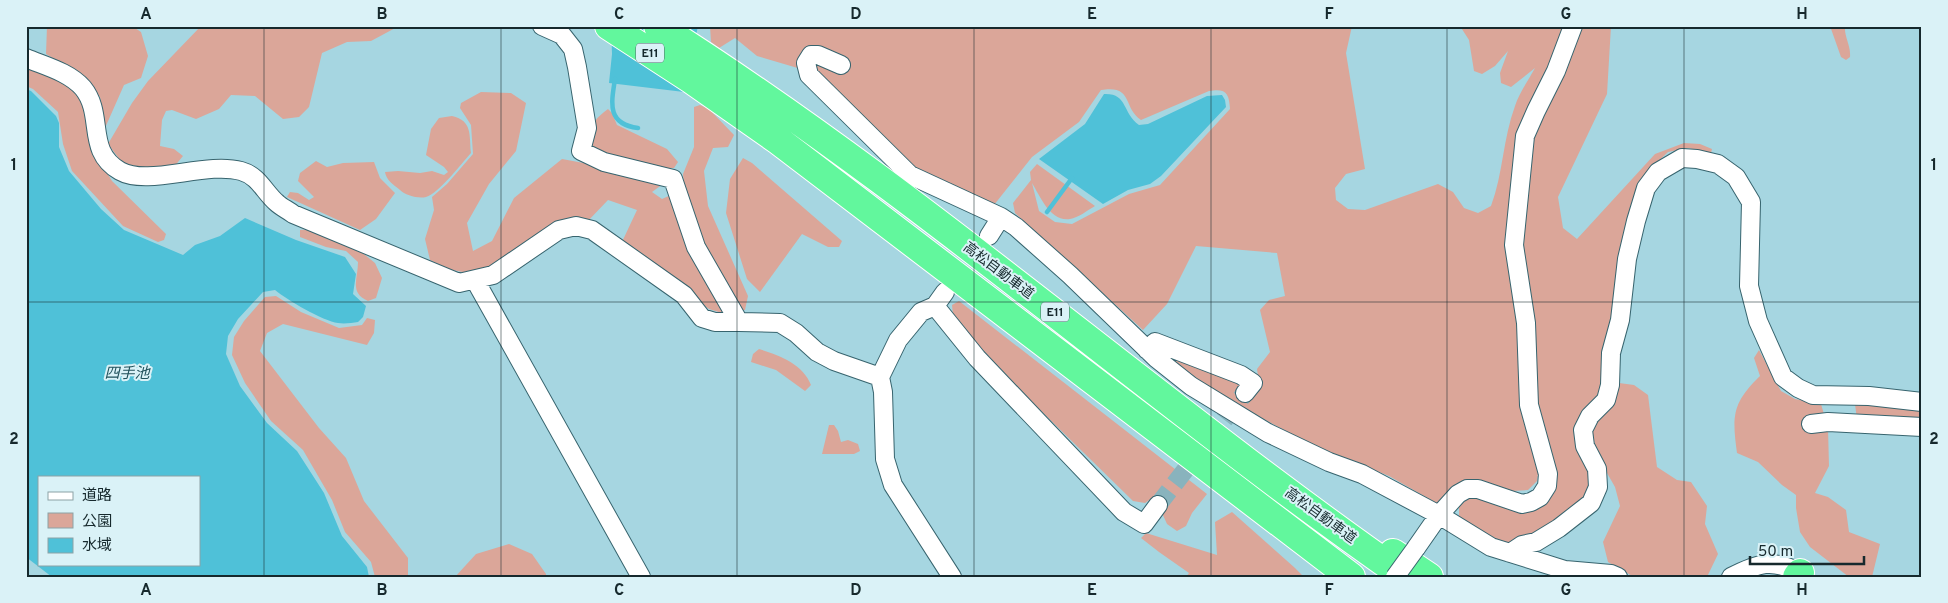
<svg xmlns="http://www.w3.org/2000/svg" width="1948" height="603" font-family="Overpass,'Noto Sans JP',sans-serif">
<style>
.green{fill:#dba699}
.water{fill:#4fc1d8;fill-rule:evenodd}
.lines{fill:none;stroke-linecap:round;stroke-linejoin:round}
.stream{stroke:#4fc1d8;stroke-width:4.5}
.minor-tunnel{stroke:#89b3bd;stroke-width:18;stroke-dasharray:18 9;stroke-linecap:butt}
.minor-casing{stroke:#37646e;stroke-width:20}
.motorway-casing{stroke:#fff;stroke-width:30}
.minor{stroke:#fff;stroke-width:18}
.motorway{stroke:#62f79d;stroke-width:28}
.minor-bridge-casing{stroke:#37646e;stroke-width:20;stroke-linecap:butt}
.minor-bridge{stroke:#fff;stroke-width:18}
.grid{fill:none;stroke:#16292d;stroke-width:1;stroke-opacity:0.55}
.labels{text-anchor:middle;stroke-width:4;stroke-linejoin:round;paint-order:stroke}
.shield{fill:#daf2f7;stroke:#51656a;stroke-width:1}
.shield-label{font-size:12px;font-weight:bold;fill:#16292d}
.street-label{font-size:14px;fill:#16292d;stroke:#daf2f7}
.water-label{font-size:15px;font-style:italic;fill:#21525c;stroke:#daf2f7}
.neatline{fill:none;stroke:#16292d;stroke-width:2}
.grid-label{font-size:16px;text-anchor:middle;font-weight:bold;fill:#16292d}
</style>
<rect width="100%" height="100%" fill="#a6d6e1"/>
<!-- green -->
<path class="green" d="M47 26H132L141 32 148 56 141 78 124 85 105 128 100 97 83 76 46 54Z
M201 26H399L371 41 347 42 322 53 309 107 299 117 283 119 255 96 231 95 219 109 196 119 172 110 166 111 162 120 160 146 174 149 183 156 173 168H149L123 164 108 144 132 103 148 81Z
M710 26H1352L1346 53 1365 169 1346 174 1335 188 1336 200 1348 209 1365 210 1438 184 1453 192 1464 208 1478 213 1491 206C1503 174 1503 138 1515 106 1519 93 1528 81 1535 68L1511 87 1501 83 1500 73 1508 51 1495 66 1482 74 1474 71 1469 40 1460 26H1567L1550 67 1507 246 1539 467 1537 481 1528 490 1512 491 1484 482H1467L1453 486 1438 504 1389 476 1314 446 1243 408 1217 394 1170 359 1173 355 1259 383 1257 369 1270 352 1260 310 1269 300 1285 296 1277 253 1196 246 1167 304 1143 330 1015 213 1013 203 1031 180 1030 172 1037 164 1095 206C1088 210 1078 218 1070 219 1050 222 1040 196 1032 183L1039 211 1055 222 1072 224 1129 194 1160 185 1230 109C1229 93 1226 88 1209 91L1141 120C1122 107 1134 85 1101 90L1079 122 1032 157 994 205 929 178 905 162 801 69 757 56 735 38 719 48 711 42Z
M1581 26H1611L1607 94 1558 197 1563 228 1577 239 1655 154 1684 143 1700 144 1712 149 1711 153 1688 148 1668 152 1646 173 1629 212 1617 266 1612 314 1603 353 1601 395 1577 423 1592 481 1587 499 1549 526 1511 544 1496 541 1480 534 1459 516V506L1470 497 1485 499 1522 513 1541 505 1552 495 1556 476 1535 405 1522 243 1532 137Z
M1830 26H1845C1844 37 1851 45 1850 57L1846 60 1841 57Z
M26 63 78 89 90 109 95 153 112 181 166 234 164 240 158 242 123 226 72 171 63 144 58 112 33 89 26 86Z
M481 92 511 93 526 103 516 151 489 184 467 223 473 251 492 241 514 198 562 159 589 164 663 184 652 192 662 199 673 194 725 314 709 309 621 244 637 210 608 200 587 222 490 272 467 273 448 269 430 260 425 239 434 210 432 197 447 184 473 154 471 125 460 108 461 103Z
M700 105 709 109 734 135 728 147 713 148 704 171 708 206 748 296 745 310 739 311 703 248 685 199 683 174 694 147V107Z
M608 109 612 113 617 125 667 149 678 162 674 168H665L611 155 593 147C587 128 593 120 608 109Z
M452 116C473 121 469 135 471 153 461 164 439 193 426 197 418 199 405 195 400 190 394 185 386 180 385 172L398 171 420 173 432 171 444 175 448 172 444 167 426 155 431 129 439 118Z
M743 158 752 163 842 241 839 247H828L802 234 760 292 747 279 726 213 730 179Z
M316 161 327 167 343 163 374 162 380 178 395 193 376 219 360 230 287 197 290 192 298 193 309 200 314 197 298 181 300 173Z
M315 229 354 246 375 263 382 278 376 298 368 301C349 293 358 279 358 262L346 251 326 247 300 237V230Z
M276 296 301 312 339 328 362 325 367 318 375 320 374 333 367 345 283 324 267 333 260 351 319 428 346 458 364 501 408 558V577H375L371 562 345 532 332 500 303 450 271 421 245 383 232 355 234 337 244 321 265 297Z
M959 301 1207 494 1192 513 1186 526 1177 531 1167 524 1162 513 1165 507 1155 496 1145 503 1133 501 1036 406 957 323 953 315 952 305Z
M759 349C779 355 803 364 811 385L805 391 776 370 751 362 753 354Z
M1759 350 1781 391 1795 399 1821 404 1828 428 1829 466 1815 493 1828 497 1846 510 1849 532 1880 544 1872 577H1849L1810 547 1800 532 1796 508V495L1782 485 1758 462 1737 453C1732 416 1732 403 1760 376L1754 358Z
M1619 383 1634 385 1648 395 1657 467 1677 480 1691 482 1707 506 1705 524 1718 554 1707 577H1634L1608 562 1603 542 1620 506 1615 487 1599 459 1592 433 1597 421 1611 408Z
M1855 404 1922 405V423L1857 420Z
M829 425H834L838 431 841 442 848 440 858 444 860 451 854 454H822Z
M1232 512 1295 568 1304 577H1186L1189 573 1159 552 1141 538 1146 533 1217 555 1215 522Z
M509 544 532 554 546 574V577H455L476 554Z"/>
<!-- water -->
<path class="water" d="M611 26H698L684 92 609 83 612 54Z
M26 89 31 91 56 116 59 123V147L69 171 101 209 124 230 183 255 195 245 220 236 245 218 296 240 345 257 356 274 353 294 366 306 363 317 358 322C352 323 344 324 338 323 323 321 287 300 275 290L263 292 238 319 228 336 226 354 240 386 267 423 297 451 324 493 342 536 367 567 369 577H52L26 557ZM39 477H199V564H39Z
M1104 94C1128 93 1122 113 1139 125L1148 124 1207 96 1222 95 1225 100 1226 107 1161 176 1150 184 1128 190 1103 204 1039 159 1085 124Z"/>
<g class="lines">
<!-- stream -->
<path class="stream" d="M615 79C611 104 607 124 638 128
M1047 212 1072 178"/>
<!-- minor-tunnel -->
<path class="minor-tunnel" d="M1158 505 1245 393"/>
<!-- minor casing -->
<g class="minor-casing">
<path id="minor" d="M542 26 562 35 573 49 577 67 587 128 581 151 604 162 673 179 696 247 739 322 780 323 796 333 817 352 834 361 880 377
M26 58C45 66 69 72 83 88 105 115 85 151 120 171 148 187 206 161 241 171 259 176 264 192 277 203 281 207 288 210 293 214L459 283 493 275 559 230 576 226 592 230 684 295 702 318 715 322H739
M841 65 818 55H811L806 63 809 75 910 175 1001 217
M989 236 1001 217 1016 227 1070 275 1157 359 1191 386 1268 433 1329 462 1362 474 1439 515 1491 547 1565 570 1611 574 1618 577
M475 280 641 577
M945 292 935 306 921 312 898 340 880 377 883 392 885 459 893 485 952 577
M935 306 977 358 1124 512 1144 524 1158 505
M1147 350 1155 342 1241 375 1253 383 1245 393
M1811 424 1828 422 1922 427
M1416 548 1439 515 1458 494 1467 489H1478L1522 504 1531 502 1540 497 1547 486 1548 474 1529 405 1526 323 1514 245 1525 136 1536 111 1556 71 1573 26
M1510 553 1522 545 1536 542 1559 528 1591 503 1598 487 1597 469 1585 446 1583 430 1590 416 1606 400 1610 385 1611 353 1620 320 1627 259 1636 221 1646 188 1658 172 1682 158 1697 159 1718 164 1736 177 1751 202 1749 286 1758 321 1783 377 1798 388 1813 395 1869 396 1922 402
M1731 577C1758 563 1772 558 1800 573"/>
</g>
<!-- motorway casing -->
<g class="motorway-casing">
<path id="motorway" d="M609 26 692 80 779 141 1351 577
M658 26C920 192 1151 400 1405 577
M1393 553 1429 577
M1797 577 1800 573"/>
</g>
<!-- minor -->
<use href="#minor" class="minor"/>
<!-- motorway -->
<use href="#motorway" class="motorway"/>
<!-- minor-bridge casing -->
<g class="minor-bridge-casing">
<path id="minor-bridge" d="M1395 577 1416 548"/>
</g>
<!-- minor-bridge -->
<use href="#minor-bridge" class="minor-bridge"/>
</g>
<!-- grid -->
<path class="grid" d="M264 26V577M501 26V577M737 26V577M974 26V577M1211 26V577M1447 26V577M1684 26V577M26 302H1922"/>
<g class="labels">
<!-- shield labels -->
<g class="shield">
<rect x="636" y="43.5" width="28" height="19" rx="4"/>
<rect x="1041" y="302.5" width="28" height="19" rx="4"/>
</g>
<g class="shield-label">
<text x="650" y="57">E11</text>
<text x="1055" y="316">E11</text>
</g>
<!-- street labels -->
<g class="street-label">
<text transform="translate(999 270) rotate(37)" y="5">高松自動車道</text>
<text transform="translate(1321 515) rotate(36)" y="5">高松自動車道</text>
</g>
<!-- water labels -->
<g class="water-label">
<text x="127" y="378">四手池</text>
</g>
</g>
<!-- border -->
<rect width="1948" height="603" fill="none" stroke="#daf2f7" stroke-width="55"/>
<!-- legend -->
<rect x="38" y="476" width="162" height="90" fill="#daf2f7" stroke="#8ca2a6"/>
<rect x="48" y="492" width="25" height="8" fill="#ffffff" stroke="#8ca2a6"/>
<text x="82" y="500" font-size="15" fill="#16292d">道路</text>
<rect x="48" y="513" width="25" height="15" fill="#dba699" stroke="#8ca2a6"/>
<text x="82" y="526" font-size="15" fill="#16292d">公園</text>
<rect x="48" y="538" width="25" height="15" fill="#4fc1d8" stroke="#8ca2a6"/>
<text x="82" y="550" font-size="15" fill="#16292d">水域</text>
<!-- scale -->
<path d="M1750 556v8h114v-8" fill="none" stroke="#16292d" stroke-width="2.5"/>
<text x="1758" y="556" font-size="15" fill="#16292d" stroke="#daf2f7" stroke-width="4" paint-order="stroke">50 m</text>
<rect x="28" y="28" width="1892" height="548" class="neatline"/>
<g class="grid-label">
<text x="146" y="19">A</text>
<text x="382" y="19">B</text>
<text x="619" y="19">C</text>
<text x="856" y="19">D</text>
<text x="1092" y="19">E</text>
<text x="1329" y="19">F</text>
<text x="1566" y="19">G</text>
<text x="1802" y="19">H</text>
<text x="14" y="170">1</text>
<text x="1934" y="170">1</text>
<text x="14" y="444">2</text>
<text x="1934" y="444">2</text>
<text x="146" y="595">A</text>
<text x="382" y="595">B</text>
<text x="619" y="595">C</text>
<text x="856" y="595">D</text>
<text x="1092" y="595">E</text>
<text x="1329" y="595">F</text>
<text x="1566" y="595">G</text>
<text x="1802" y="595">H</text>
</g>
</svg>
